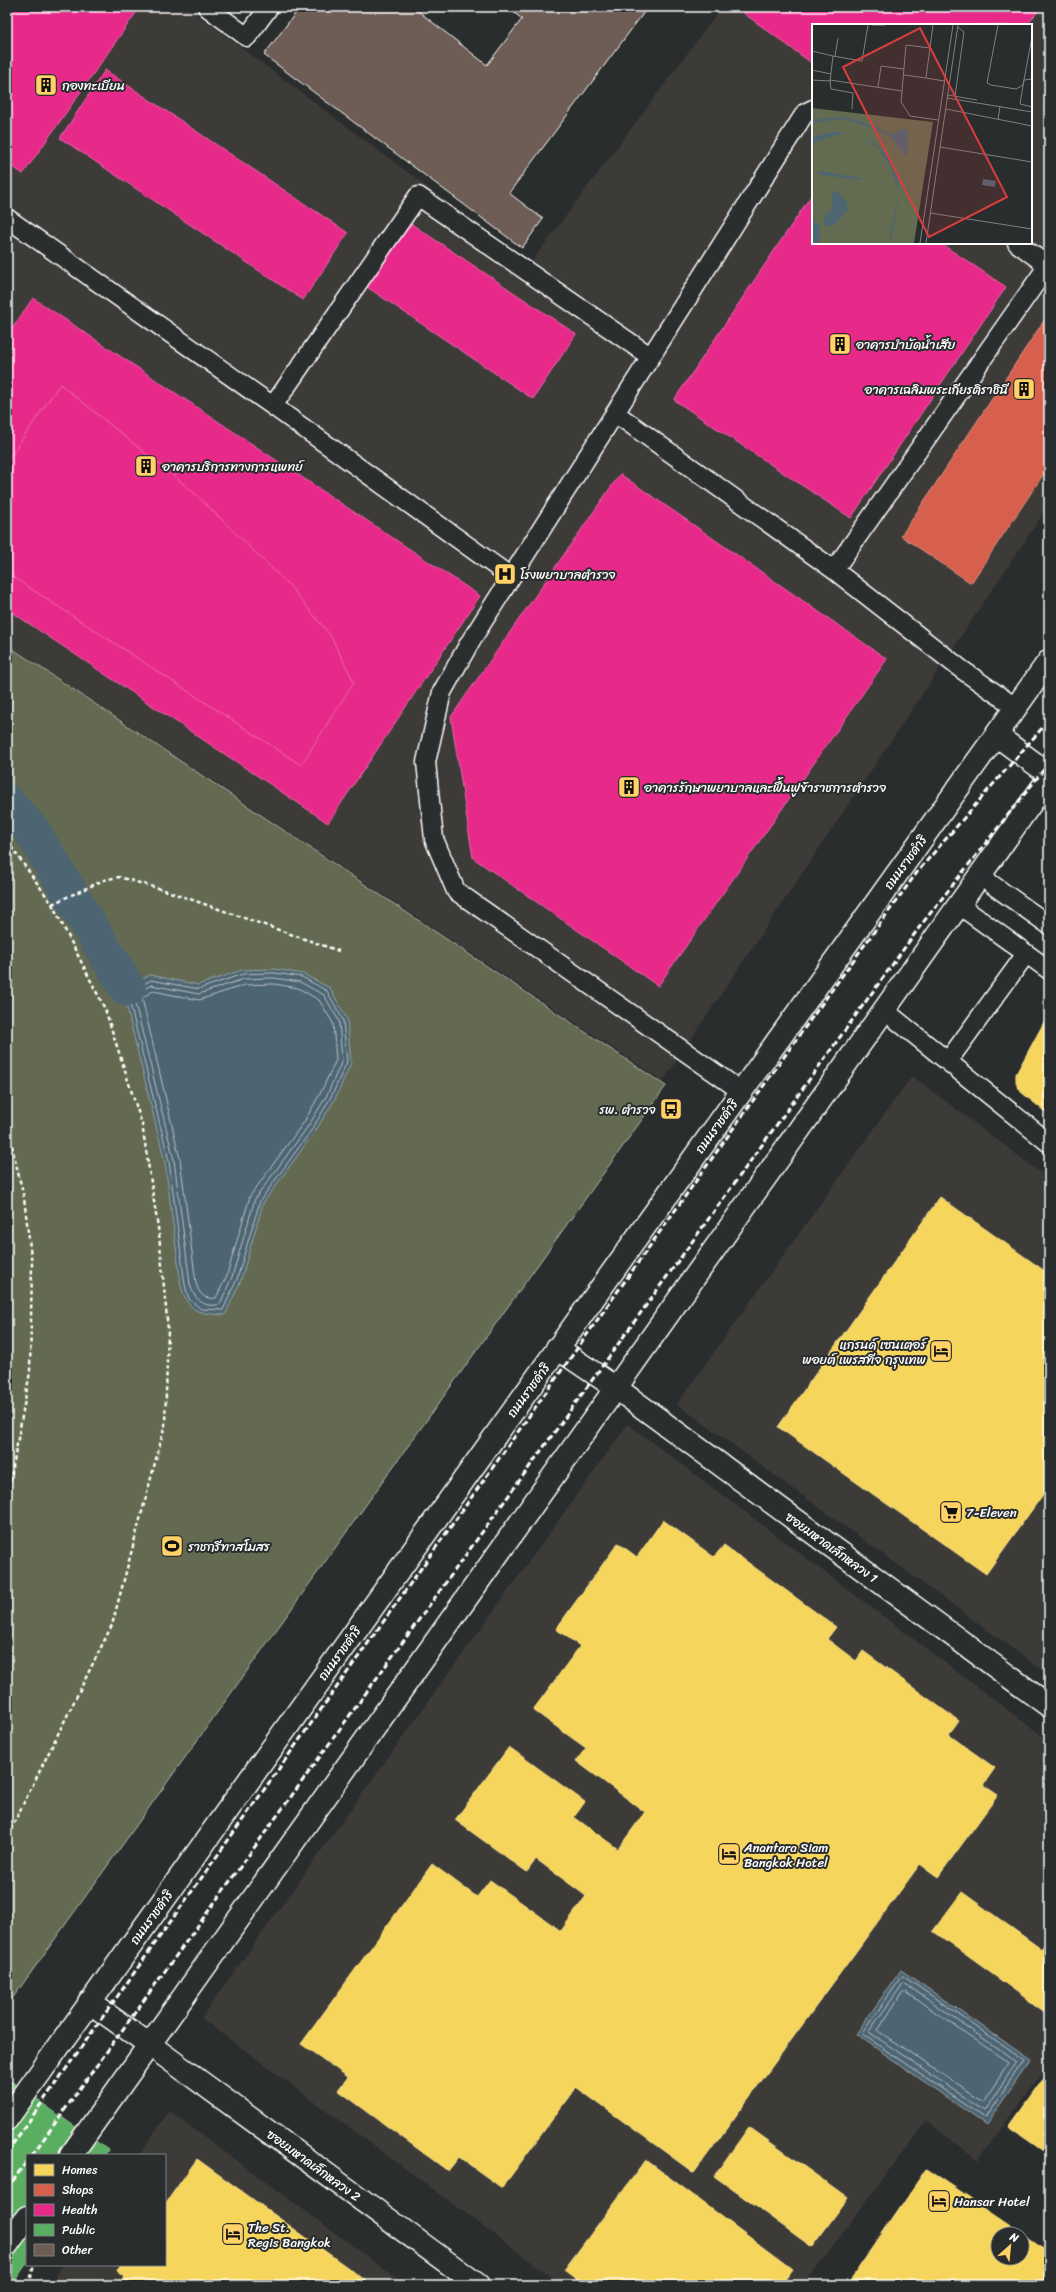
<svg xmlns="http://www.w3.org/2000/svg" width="1056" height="2292" font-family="Sriracha,'Playpen Sans Thai',sans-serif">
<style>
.built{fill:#3e3b39;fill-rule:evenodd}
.green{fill:#636b51;stroke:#b1b5a8}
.water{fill:#4e6572;stroke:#95a3aa}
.homes{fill:#f6d55c;stroke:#f9e28d}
.shops{fill:#d6604d;stroke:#e29082}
.health{fill:#e7298a;stroke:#ee69ad}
.public{fill:#5aae61;stroke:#8cc690}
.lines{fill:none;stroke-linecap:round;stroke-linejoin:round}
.shore{stroke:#b8c1c7;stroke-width:1}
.canal{stroke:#4e6572;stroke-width:37}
.building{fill:#6d5d54;stroke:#fff}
.lane-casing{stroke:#fff;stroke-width:21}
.street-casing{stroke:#fff;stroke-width:25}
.secondary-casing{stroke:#fff;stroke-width:25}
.path{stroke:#fff;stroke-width:2.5;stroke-dasharray:4 3;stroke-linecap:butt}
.lane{stroke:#2a2d2e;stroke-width:18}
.street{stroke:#2a2d2e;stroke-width:22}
.secondary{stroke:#2a2d2e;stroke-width:22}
.rail{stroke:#fff;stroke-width:3;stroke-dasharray:6 3;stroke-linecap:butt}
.labels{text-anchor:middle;stroke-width:4;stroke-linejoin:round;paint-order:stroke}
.poi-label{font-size:13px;fill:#fff;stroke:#2a2d2e;text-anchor:start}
.street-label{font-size:13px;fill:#fff;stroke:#2a2d2e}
.inset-river{fill:none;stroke:#4e6572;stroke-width:2}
.inset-road{fill:none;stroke:#7f8182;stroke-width:1}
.view{fill:#da3e3e;fill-opacity:0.15;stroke:#da3e3e;stroke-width:2}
.inset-edge{fill:none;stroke:#fff;stroke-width:2}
</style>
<rect width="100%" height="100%" fill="#2a2d2e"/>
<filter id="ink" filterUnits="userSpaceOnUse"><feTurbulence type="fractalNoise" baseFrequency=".025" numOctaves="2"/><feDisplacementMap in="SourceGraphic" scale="8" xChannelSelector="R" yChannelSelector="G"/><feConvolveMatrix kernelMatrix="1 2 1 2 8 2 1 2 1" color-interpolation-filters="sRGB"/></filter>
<g filter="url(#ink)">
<!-- built -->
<path class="built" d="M7 7H187L530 264 722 7H1049V505L663 1081 7 644ZM813 25H1031V243H813Z
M912 1076 1049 1179V1675L677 1404Z
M628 1424 1049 1741V2064L978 2160 926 2121 804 2285H563L201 2018Z
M169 2111 406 2285H50L63 2265H165V2155H139Z"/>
<!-- green -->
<path class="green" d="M7 645 666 1086 7 2006Z"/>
<!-- water -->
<path class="water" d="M275 969 303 974 330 988 347 1019 351 1063 335 1099 316 1130 263 1203 241 1280 225 1315C199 1313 189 1314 181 1286L165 1162 126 1004 127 988 150 975 198 985 242 970Z
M901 1970 1031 2060 986 2125 856 2034Z"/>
<!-- homes -->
<path class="homes" d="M1049 1013V1012V1115L1021 1092 1016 1083V1074Z
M940 1197 1049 1274V1486L986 1574 778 1427Z
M663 1520 714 1557 724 1545 836 1627 827 1639 856 1661 863 1651 959 1721 949 1735 995 1768 983 1785 998 1795 938 1877 920 1864 694 2173 576 2087 502 2188 459 2157 448 2171 338 2090 348 2077 301 2044 432 1864 477 1897 490 1880 561 1931 586 1896 536 1859 527 1872 455 1820 509 1747 585 1802 574 1817 618 1849 645 1812 576 1761 586 1748 533 1710 580 1646 556 1629 618 1543 637 1557Z
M962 1892 1041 1949 1049 1938V2015L933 1931Z
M1049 2071V2155L1009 2127Z
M749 2127 848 2198 812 2247 714 2176Z
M197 2159 372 2285H119L125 2276 117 2270 121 2265H165V2204Z
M646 2160 792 2269 780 2285H584L564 2270Z
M926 2169 1022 2234H998V2258H1022V2234L1049 2253V2285H847Z"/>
<!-- shops -->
<path class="shops" d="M1049 313V466L971 583 901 536Z"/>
<!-- health -->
<path class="health" d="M7 7H140L23 174 7 163Z
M746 7H1041L1027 25H813V64L742 12Z
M105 70 348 233 303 300 60 138Z
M813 193V243H940L1006 287 851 518 674 400Z
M404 219 576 334 533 399 361 283Z
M33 298 480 596 328 823 7 609V336Z
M60 384 191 490 289 585 330 635 354 682 301 765 7 573V461Z
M620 474 887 659 658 986 473 858 451 717Z"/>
<!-- public -->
<path class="public" d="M8 2079 108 2150 105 2155H27V2263L12 2285H7Z"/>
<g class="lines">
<!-- shore -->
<path class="shore" d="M275 973 302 977 327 991 343 1020 347 1062 331 1097 313 1128 260 1201 237 1279 223 1310 201 1309 189 1299 185 1285 169 1161 130 1004 131 991 151 980 199 989 243 974Z
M274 978 300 982 324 995 339 1021 342 1061 327 1095 309 1125 255 1199 232 1277 220 1304C204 1309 194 1299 190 1284L174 1160 135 1003 136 994 151 985 199 994 244 979Z
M274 984 298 988 319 1000 333 1023 336 1060 321 1092 304 1122 250 1196 227 1275 216 1298C204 1300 199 1294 196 1283L180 1159 142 998 153 991 199 1000 245 985Z
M903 1976 1024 2060 985 2118 862 2034Z
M904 1983 1017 2062 984 2111 869 2032Z
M903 1992H906L1009 2063 983 2102 878 2031Z"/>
<!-- canal -->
<path class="canal" d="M7 803 32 831 127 988"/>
</g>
<!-- building -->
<path class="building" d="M300 7H413L487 65 522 19 507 7H648L509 193 543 219 522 248 264 55Z"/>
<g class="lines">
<!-- lane casing -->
<g class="lane-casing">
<path id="lane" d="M207 7 247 37 269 7
M7 218 273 406 511 577
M1017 243 1048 266
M273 406 418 196 651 357
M615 413 834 570
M1015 707 961 669 834 570 1049 264
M980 876 1049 925
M959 905 1049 970
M884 1010 1049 1143
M948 1061 1026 954
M741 1091 456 891 434 839 426 762 442 692 470 642 805 113 813 109"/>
</g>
<!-- street casing -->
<g class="street-casing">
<path id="street" d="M616 1388 1049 1706
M150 2045 478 2285"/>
</g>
<!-- secondary casing -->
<g class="secondary-casing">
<path id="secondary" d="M996 735 1049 774
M557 1348 616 1388
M89 2002 150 2045
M7 2119 1049 661
M71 2155 1049 778
M7 2245 27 2217"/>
</g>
<!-- path -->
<path class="path" d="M7 841 52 904 105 1009 142 1124 159 1234 168 1330 165 1425 112 1625 7 1837
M52 904 104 880 119 877 164 890 339 951
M7 1125 24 1198 32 1264 30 1372 7 1500
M7 2281 12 2285
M29 2285 34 2265"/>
<!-- lane -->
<use href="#lane" class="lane"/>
<!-- street -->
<use href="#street" class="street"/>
<!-- secondary -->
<use href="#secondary" class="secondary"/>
<!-- rail -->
<path class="rail" d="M7 2152 813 1016 918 871 1049 720
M32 2155 921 925 1049 763
M7 2189 27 2161"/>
</g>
</g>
<!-- icons -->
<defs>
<g id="building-square" transform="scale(1.15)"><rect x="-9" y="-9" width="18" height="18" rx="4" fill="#ffd166" stroke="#2a2d2e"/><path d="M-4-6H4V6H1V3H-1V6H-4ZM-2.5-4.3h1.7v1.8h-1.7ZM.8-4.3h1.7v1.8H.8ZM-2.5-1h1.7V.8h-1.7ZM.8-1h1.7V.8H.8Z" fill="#111"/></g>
<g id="hospital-square" transform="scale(1.15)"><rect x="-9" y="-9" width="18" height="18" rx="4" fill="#ffd166" stroke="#2a2d2e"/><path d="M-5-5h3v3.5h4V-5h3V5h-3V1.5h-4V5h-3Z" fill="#111"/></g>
<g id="bus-square" transform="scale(1.15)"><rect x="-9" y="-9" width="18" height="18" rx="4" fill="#ffd166" stroke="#2a2d2e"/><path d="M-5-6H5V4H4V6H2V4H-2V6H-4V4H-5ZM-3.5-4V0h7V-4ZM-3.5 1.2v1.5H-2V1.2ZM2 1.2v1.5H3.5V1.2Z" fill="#111"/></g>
<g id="hotel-square" transform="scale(1.15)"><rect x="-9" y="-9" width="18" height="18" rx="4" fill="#ffd166" stroke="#2a2d2e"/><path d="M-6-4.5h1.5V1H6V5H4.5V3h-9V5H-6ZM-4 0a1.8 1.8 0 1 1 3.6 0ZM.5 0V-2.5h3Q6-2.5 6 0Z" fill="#111"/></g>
<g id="supermarket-square" transform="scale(1.15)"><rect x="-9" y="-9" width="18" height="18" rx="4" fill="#ffd166" stroke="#2a2d2e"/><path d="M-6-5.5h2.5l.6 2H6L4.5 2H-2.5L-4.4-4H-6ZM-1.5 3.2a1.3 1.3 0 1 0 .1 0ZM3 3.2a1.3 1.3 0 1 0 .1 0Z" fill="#111"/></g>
<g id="stadium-square" transform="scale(1.15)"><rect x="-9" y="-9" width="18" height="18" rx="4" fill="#ffd166" stroke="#2a2d2e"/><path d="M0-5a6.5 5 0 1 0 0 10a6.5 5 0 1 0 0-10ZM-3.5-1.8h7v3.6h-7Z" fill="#111"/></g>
</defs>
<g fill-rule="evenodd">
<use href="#building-square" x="46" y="85"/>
<use href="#building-square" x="840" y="344"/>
<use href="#building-square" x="1024" y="389"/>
<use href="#building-square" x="146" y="466"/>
<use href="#hospital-square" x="505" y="574"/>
<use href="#building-square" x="629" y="787"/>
<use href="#bus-square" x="671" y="1109"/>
<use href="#hotel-square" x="941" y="1351"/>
<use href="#supermarket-square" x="951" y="1512"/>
<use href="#stadium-square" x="172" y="1546"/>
<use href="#hotel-square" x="729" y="1854"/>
<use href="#hotel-square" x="939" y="2201"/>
<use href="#hotel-square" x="233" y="2234"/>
</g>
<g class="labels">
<!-- poi labels -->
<g class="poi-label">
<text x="62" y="90">กองทะเบียน</text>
<text x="856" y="349">อาคารบำบัดน้ำเสีย</text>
<text x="1008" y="394" text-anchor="end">อาคารเฉลิมพระเกียรติราชินี</text>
<text x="162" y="471">อาคารบริการทางการแพทย์</text>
<text x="520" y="579">โรงพยาบาลตำรวจ</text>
<text x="644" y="792">อาคารรักษาพยาบาลและฟื้นฟูข้าราชการตำรวจ</text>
<text x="656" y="1114" text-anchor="end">รพ. ตำรวจ</text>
<text x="926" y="1349" text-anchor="end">แกรนด์ เซนเตอร์<tspan x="926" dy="15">พอยต์ เพรสทีจ กรุงเทพ</tspan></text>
<text x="966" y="1517">7-Eleven</text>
<text x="188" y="1551">ราชกรีฑาสโมสร</text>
<text x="744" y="1852">Anantara Siam<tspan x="744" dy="15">Bangkok Hotel</tspan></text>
<text x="954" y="2206">Hansar Hotel</text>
<text x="248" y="2232">The St.<tspan x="248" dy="15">Regis Bangkok</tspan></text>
</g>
<!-- street labels -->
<g class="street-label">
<text transform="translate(905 862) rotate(-54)" y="5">ถนนราชดำริ</text>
<text transform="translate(716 1126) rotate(-54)" y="5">ถนนราชดำริ</text>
<text transform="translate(528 1390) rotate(-54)" y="5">ถนนราชดำริ</text>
<text transform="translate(832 1547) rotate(36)" y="5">ซอยมหาดเล็กหลวง 1</text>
<text transform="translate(339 1653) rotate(-54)" y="5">ถนนราชดำริ</text>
<text transform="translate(151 1917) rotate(-54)" y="5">ถนนราชดำริ</text>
<text transform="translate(314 2165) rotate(36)" y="5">ซอยมหาดเล็กหลวง 2</text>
</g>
</g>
<!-- overview -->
<g transform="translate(812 24)">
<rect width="220" height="220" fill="#2a2d2e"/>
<path d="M0 84 121 98 102 219H0Z" fill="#636b51"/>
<path d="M92 104 96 109 95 133 77 111ZM23 108H34L0 119V114L4 112ZM49 112 66 122 77 134 85 152 87 168 79 143 66 124ZM8 147 48 154 49 156 10 151 7 149ZM171 155 184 157 183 163 170 161ZM24 166 35 178 36 186 22 201 15 202 11 199 15 188 20 186V170ZM86 172 82 203 77 219V217ZM0 197 8 201 7 219H0Z" fill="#4e6572"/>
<path class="inset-river" d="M0 97 34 94 64 104 77 111"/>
<path class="inset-road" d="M60 1H73M121 1 114 54 132 57M186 1 175 59 179 61 204 65 211 61 220 13M118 24 94 21 89 78 98 92 126 96M0 27 21 32M23 32 26 14M0 46 19 50M92 51 114 54M220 55 212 56 208 80 220 83M0 56 18 57 21 32 50 37 56 1M18 56 90 67M18 57 19 65 41 69 40 85M66 63 69 42 92 45M136 71 165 76M143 72 152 8 146 3M135 74 220 88M134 85 220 102M186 96 188 82M128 123 220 138M118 189 220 205M108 219 141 1M114 219 146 1"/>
<path class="view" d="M108 4 195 173 117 213 31 43Z"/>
<rect width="220" height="220" class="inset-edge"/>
</g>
<!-- margin -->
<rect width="1056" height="2292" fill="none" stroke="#2a2d2e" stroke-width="24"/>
<rect x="12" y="12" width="1032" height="2268" fill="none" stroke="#fff" stroke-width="1.5" filter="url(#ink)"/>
<!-- legend -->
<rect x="26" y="2154" width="140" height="112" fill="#2a2d2e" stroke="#7f8182"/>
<rect x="34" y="2164" width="20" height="12" fill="#f6d55c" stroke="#7f8182"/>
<text x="62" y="2174" font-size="12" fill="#ffffff">Homes</text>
<rect x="34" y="2184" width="20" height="12" fill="#d6604d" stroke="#7f8182"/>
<text x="62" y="2194" font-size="12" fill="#ffffff">Shops</text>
<rect x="34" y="2204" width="20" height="12" fill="#e7298a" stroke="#7f8182"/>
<text x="62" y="2214" font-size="12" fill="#ffffff">Health</text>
<rect x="34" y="2224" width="20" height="12" fill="#5aae61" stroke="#7f8182"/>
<text x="62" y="2234" font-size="12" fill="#ffffff">Public</text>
<rect x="34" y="2244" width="20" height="12" fill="#6d5d54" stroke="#7f8182"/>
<text x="62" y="2254" font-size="12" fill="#ffffff">Other</text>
<!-- north arrow -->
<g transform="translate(1010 2246) rotate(27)"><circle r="19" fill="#2a2d2e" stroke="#7f8182"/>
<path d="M0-3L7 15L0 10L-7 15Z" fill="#ffd166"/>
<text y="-6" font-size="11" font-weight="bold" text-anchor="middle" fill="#ffffff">N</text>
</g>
</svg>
